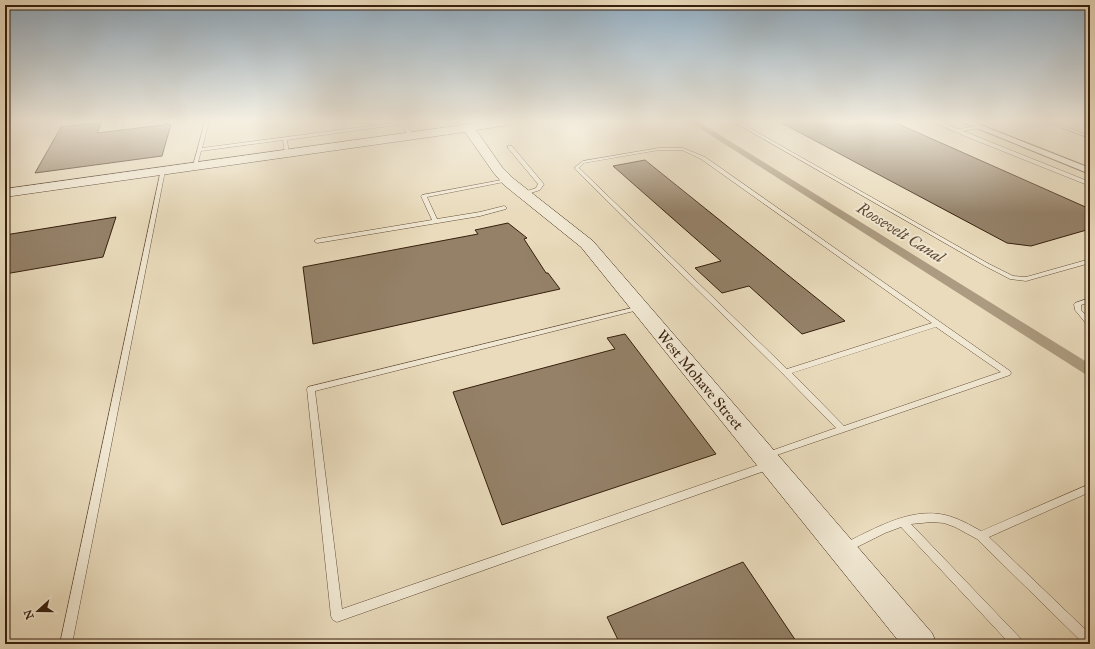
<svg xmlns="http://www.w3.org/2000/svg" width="1095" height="649" font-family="'IM FELL Great Primer',serif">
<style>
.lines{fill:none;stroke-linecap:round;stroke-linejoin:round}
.canal{fill:#ac9b80;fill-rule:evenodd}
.building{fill:#948168;stroke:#371f0d}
.lane-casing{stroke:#644e39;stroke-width:1}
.street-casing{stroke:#644e39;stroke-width:2}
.secondary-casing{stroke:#371f0d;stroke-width:1}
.lane{fill:#f1e8d3;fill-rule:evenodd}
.street{fill:#f1e8d3;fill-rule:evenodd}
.secondary{fill:#f1e8d3;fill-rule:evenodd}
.rail{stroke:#371f0d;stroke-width:2;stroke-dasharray:4.5 4.5;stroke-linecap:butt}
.labels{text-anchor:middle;stroke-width:4;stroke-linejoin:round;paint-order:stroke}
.street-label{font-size:15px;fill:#371f0d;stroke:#f1e8d3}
.water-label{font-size:16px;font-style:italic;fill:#604a35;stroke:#f1e8d3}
</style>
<rect width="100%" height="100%" fill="#e9dbbc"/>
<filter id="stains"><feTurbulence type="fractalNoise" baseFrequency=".005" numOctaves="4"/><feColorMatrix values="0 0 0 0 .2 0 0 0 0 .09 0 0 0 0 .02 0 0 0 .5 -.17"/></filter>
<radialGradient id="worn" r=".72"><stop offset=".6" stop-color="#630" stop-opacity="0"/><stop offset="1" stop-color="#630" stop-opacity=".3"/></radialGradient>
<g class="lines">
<!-- canal -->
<path class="canal" d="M690 122H699L1090 364V376L1085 374Z"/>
</g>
<!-- building -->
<path class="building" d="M102 122 97 133 171 124 162 156 35 173 61 127Z
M780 122H894L1090 209V229L1031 246 1007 243Z
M645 160 845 321 802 334 749 286 722 293 695 268 721 261 613 166Z
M116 217 103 257 5 274V235Z
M508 223 527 238 524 239 546 273H548L560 289 313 344 303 267 478 234 475 230Z
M625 334 716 454 502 525 453 392 615 349 607 338Z
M743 562 798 644H620L607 617Z"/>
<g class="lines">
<!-- lane casing -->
<g class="lane-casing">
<path id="lane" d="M205 122H209L202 148 401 122H405L413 136 409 137 402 124 287 140 289 153 287 154 285 153 283 140 201 151 197 166 195 167 193 166Z
M734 122H739L989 264 1013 276 1026 277 1090 259V263L1026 281 1010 279 985 266Z
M934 122H940L958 129 980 126V128L963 131 1090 182V186L955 132Z
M1046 122H1052L1090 136V138Z
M508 146H512L543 183 544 184 540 190 525 195H521V193L536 188 538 184 508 148Z
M659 148H683L705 157 1010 371 1011 373 1010 375 771 457 768 459 765 457 764 455 765 453 836 428 783 374 574 168 583 161ZM659 150H682L701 159 932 323 787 369 579 168 584 163ZM936 327 1001 372 844 426 792 373Z
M161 170 165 171 72 644H60Z
M507 179H509V181L427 197 437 219 480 212 504 206 506 207V209L480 216 317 243 314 241 317 239 432 220 421 196 422 195Z
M1090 298V302L1081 305V310L1090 320V326H1088L1075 310 1074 304 1075 303Z
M640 306 642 307 643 308 642 309 315 391 342 609 767 462 770 463 772 466 770 469 337 622 333 620 331 616 307 389 308 387Z
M1090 484V492L989 537 1090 634V644H1084L977 539 955 527 944 523 932 522 911 524 1022 640 1024 644H1010L901 527 885 533 847 552 843 550 842 547 843 544C874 529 910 507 945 515 958 518 970 525 981 531Z"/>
</g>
<!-- street casing -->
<g class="street-casing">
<path id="street" d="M962 122H973L1090 168V174Z"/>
</g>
<!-- secondary casing -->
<g class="secondary-casing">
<path id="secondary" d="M484 122H514L508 125 476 130 502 167 514 179 593 241 932 633 937 644H901L581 247 504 185 493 172 465 132 5 197V189Z"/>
</g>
<!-- lane -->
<use href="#lane" class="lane"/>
<!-- street -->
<use href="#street" class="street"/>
<!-- secondary -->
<use href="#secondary" class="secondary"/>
<!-- rail -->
<path class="rail" d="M166 124 167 122"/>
</g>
<!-- sky -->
<linearGradient id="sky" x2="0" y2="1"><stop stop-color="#90aabe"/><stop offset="0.57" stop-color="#f5efe1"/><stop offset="1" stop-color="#f5efe1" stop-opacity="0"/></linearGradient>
<rect width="1095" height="213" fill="url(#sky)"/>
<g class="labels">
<!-- street labels -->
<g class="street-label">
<text transform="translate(700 380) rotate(50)" y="5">West Mohave Street</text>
</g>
<!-- water labels -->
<g class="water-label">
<text transform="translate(901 232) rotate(32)" y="6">Roosevelt Canal</text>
</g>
</g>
<!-- margin -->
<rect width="1095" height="649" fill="none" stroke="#e9dbbc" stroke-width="20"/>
<rect x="6" y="6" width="1083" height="637" fill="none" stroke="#371f0d" stroke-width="2"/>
<rect x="10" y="10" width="1075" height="629" fill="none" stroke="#371f0d"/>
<!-- north arrow -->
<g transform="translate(38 611) rotate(249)" stroke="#f1e8d3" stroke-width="3" paint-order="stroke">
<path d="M0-3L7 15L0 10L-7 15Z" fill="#371f0d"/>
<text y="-6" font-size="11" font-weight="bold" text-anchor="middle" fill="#371f0d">N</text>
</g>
<rect width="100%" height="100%" filter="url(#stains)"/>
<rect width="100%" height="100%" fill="url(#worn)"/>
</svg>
